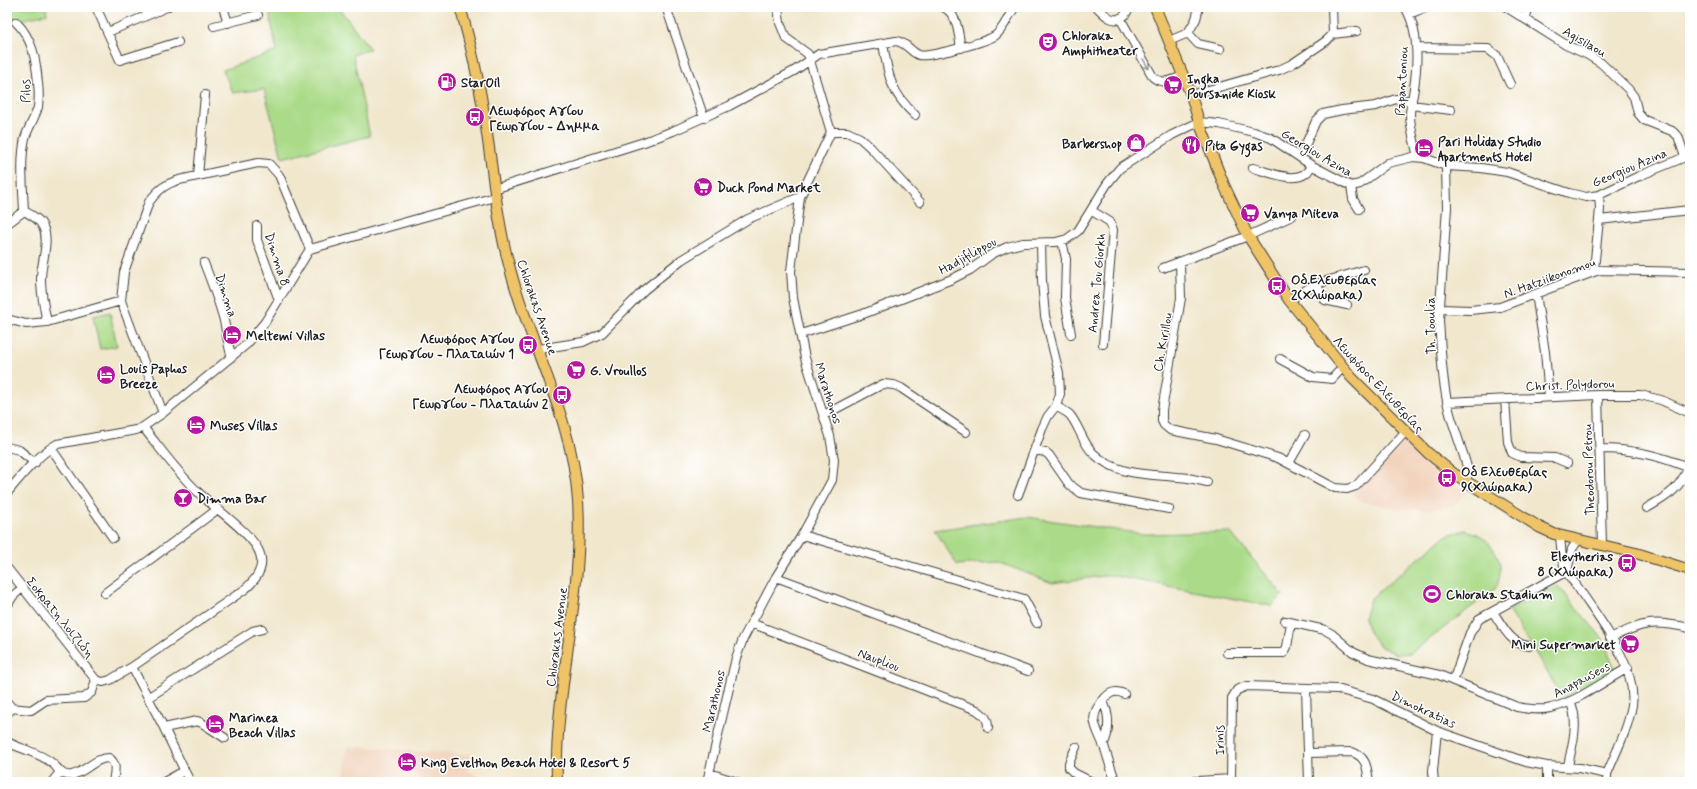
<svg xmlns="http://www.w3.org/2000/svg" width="1697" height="789" font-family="Mynerve,sans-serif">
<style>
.built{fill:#f2d4be}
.green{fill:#abdb89;stroke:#647c52}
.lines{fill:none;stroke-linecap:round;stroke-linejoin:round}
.minor-casing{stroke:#3c3a37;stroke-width:10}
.major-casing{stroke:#3c3a37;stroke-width:12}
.minor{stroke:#fff;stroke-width:8}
.major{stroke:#efc469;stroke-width:10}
.oneway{stroke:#999}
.labels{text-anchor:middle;stroke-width:3;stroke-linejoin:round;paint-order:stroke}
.poi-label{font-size:13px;font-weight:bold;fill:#1c1c1c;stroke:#fff;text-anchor:start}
.street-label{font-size:13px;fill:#1c1c1c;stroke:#fff}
</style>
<rect width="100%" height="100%" fill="#fff"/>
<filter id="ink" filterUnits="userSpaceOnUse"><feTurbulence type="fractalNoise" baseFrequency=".025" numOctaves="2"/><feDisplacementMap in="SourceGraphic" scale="8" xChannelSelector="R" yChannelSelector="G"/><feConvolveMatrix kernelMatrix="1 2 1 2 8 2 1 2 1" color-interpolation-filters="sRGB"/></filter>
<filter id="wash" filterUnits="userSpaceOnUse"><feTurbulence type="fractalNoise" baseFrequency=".012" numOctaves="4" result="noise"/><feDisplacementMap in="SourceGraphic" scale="16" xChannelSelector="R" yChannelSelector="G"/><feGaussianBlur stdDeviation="0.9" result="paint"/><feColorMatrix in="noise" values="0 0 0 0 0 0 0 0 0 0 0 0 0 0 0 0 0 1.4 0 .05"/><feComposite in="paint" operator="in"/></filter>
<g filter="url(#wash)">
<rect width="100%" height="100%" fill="#f1e7cd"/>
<!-- built -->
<path class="built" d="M1403 441 1449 481 1467 490 1454 506 1423 510 1400 509 1360 501 1353 494Z
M347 746 471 755 467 770 488 782H343Z"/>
<!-- green -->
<path class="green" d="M7 7H46L47 14 7 23Z
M268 7H338L370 49 353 55 370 136 282 158 264 89 233 93 223 70 277 51Z
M110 312 117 346 100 349 93 316Z
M1027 517 1144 534 1230 532 1283 595 1272 606 1110 575 1052 583 998 562 957 565 935 530Z
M1466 530C1470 532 1477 533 1481 536 1499 550 1506 569 1495 589L1411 653 1396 654 1381 647 1370 634 1364 618 1370 599 1447 535Z
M1558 586 1603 639 1616 672 1563 698 1509 610Z"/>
</g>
<g filter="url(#ink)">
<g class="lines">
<!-- minor casing -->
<g class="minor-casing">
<path id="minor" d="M96 7 120 60 178 42
M223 7 228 23
M666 7 704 118
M943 7C958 14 958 33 961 48
M1097 7C1104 14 1114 26 1125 15 1127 12 1128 9 1131 7
M1332 7 1333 34
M1405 7C1419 30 1418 61 1414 88 1413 97 1410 106 1410 115 1410 129 1415 143 1418 157
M1506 7 1566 45 1588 55 1601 63 1628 89 1634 97 1638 113 1644 120 1672 131 1678 136 1685 157
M1409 14 1427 7
M1120 18 1153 77C1163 86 1173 79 1184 76
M1526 19 1528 7
M16 22C33 39 36 60 38 83 39 91 39 99 38 107 35 118 28 128 25 138 20 162 23 187 24 211
M214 26 258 15
M108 32 167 7
M1188 33 1196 19 1199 7
M1169 41 1188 33 1198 44 1220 49
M883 43C888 75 890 92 915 115
M1416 48 1488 49 1497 56 1510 84
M1191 95 1279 70 1292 64 1326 41 1333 34 1357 31
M1411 105 1451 110
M831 132H847L860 138 871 148 920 202
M1300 157 1316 121 1323 114 1342 110 1376 106 1396 99 1412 101
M1446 166 1447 208 1439 320C1441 350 1442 381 1449 410 1454 429 1462 448 1467 467L1468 474 1466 481
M1253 168C1269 172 1304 188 1311 165
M198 176 205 95
M1351 186 1353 199 1359 209
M494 189 644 142 673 131 729 106 794 71 819 54 896 41C908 43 910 52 919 55 928 58 989 41 996 35 1005 27 1008 16 1015 7
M1092 211 1110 222 1113 230 1103 344
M1599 220 1690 210
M7 224 24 211C31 215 40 219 43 227 50 241 41 263 41 279 41 294 44 308 47 322
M257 226V240L279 300
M1062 241 1066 259 1065 298 1071 334
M1180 262 1181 298 1162 410V421L1164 425 1170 430 1216 439 1278 458 1335 488 1347 489 1356 486 1406 431
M204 263C211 281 218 299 223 317 227 331 227 344 232 357
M1163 268 1248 236 1292 216
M1594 270 1600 209 1599 195
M1316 284 1364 270
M1536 294 1545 352 1549 397
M1289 300 1316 284 1325 300 1347 305
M1440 309 1470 310 1500 307 1599 270 1690 272
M7 319 26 324 47 322 121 301
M801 334 863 314 952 279 970 270 992 254 1007 247 1023 243 1056 242 1067 239 1078 231 1107 184 1120 168 1172 135 1199 122 1219 124 1254 132 1271 138 1311 165 1351 186 1360 184 1388 163 1413 157 1424 158 1446 166 1481 168 1507 172 1569 193 1586 197 1599 195 1639 176 1690 155
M538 349 583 342 602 333 644 290 681 260 748 219 800 197
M1280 359 1313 377 1332 379 1343 367
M1598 395 1602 545
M1505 399 1508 442 1512 453 1521 457 1555 458 1567 463
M1447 402 1598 395H1640L1661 400 1690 413
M1056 406C1060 409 1065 411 1069 414 1078 423 1082 442 1093 453 1117 476 1147 474 1177 477 1187 477 1197 480 1207 482
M163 413 121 301 124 272 149 202C158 190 165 184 179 180L258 163 269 164 279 175 310 249
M824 415 883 384 894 385 901 388 966 432
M7 447 19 450 35 463
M51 448 113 538
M1600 449C1633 449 1660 456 1690 468
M1035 450 1045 452 1049 455 1069 484 1081 493 1169 509
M1289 463 1305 435
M7 493C21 476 38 455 57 444L136 430 143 427 163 413 247 344 265 322 310 249 495 197
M1018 495 1042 429 1048 416 1056 406 1060 394 1059 373 1045 316 1042 281 1041 243
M1647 508C1668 495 1678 491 1689 467
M802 535 1024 599 1037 623
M1560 535C1561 547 1561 560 1566 571 1569 577 1575 583 1579 589 1600 621 1637 665 1632 705 1628 729 1616 752 1607 774V782
M7 568 96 680
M1567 571 1572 549 1578 540
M776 577 1028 671
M105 593 218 509
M7 606 13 596 22 588
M1493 612C1502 625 1511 645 1529 646
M1285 621 1325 630 1332 634 1353 652 1368 659 1439 675 1517 707C1528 709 1540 711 1551 708 1577 702 1604 681 1628 668
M751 623 977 710C985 716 988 718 988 728
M1610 638C1646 622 1651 620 1690 628
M1227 653H1284L1287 647 1291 623
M132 667 164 728 190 782
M96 680 103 682 110 680 132 667 244 590C255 581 265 569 260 554 254 534 211 506 196 490 176 471 160 448 143 427
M1453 681 1470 633 1479 619 1567 571
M1306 688 1309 782
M149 697 253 631 262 629
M1102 701C1110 712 1110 733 1103 745
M7 702 11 707 10 711 7 712
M11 708 31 710 46 700 84 698 92 692 96 680
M164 728 197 721 202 723 225 738
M7 742C21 749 40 753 52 763 59 769 62 777 72 775 86 772 94 758 109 758 118 764 114 773 113 782
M1076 747 1069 763V768L1074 773 1092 782
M1308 753 1352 752C1367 757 1367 768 1369 782
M1547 766V782
M1568 766C1572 745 1580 722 1570 701
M709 773 737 782
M52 782 60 772
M164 782 184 771
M707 782 736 658 743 639 776 577 802 535 832 480 834 460 830 436 805 358 793 298 791 271 800 197 831 132 808 54 786 38 780 23 778 7
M1116 782C1111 770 1108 758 1104 746 1095 725 1087 717 1105 698 1110 692 1117 690 1124 694
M1182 782 1231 779
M1231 782 1232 698 1237 690 1247 686 1337 689 1373 699 1437 731 1526 762 1547 766 1579 768 1607 774
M1434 782 1433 771 1437 731"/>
</g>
<!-- major casing -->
<g class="major-casing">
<path id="major" d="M460 7C472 47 480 87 486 127 493 173 497 220 509 265 529 345 573 417 578 501 584 595 554 688 557 782
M1155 7 1191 95 1199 122 1224 185 1248 236 1289 300 1352 378 1428 453 1453 473 1539 527 1554 534 1636 553 1690 570"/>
</g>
<!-- minor -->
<use href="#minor" class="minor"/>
<!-- major -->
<use href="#major" class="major"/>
</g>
<!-- one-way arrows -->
<defs><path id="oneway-shaft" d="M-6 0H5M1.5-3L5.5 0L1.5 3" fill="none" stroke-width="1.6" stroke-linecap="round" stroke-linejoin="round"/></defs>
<use class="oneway" href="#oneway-shaft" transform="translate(1146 64) rotate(60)"/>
</g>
<!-- icons -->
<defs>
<g id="theatre-disc" transform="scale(1)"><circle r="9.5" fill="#b5179e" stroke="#fff"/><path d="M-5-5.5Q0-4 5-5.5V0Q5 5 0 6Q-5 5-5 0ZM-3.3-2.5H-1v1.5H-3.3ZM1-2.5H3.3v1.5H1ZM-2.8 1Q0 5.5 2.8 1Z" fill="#fff"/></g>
<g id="fuel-disc" transform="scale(1)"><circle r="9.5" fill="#b5179e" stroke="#fff"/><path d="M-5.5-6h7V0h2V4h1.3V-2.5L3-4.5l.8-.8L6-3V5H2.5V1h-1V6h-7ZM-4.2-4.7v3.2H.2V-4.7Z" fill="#fff"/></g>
<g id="supermarket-disc" transform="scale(1)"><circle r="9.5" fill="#b5179e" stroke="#fff"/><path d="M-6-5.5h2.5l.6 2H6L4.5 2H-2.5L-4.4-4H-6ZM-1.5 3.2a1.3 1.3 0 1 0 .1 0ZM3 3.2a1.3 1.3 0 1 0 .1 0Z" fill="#fff"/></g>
<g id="bus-disc" transform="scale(1)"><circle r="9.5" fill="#b5179e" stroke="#fff"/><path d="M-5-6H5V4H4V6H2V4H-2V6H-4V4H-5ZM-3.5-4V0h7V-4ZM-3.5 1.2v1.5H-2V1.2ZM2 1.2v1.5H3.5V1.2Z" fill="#fff"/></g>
<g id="shop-disc" transform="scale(1)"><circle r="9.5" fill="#b5179e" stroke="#fff"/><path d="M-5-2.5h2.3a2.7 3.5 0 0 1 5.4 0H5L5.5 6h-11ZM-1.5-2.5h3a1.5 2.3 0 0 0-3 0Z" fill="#fff"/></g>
<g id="restaurant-disc" transform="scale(1)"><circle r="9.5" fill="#b5179e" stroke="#fff"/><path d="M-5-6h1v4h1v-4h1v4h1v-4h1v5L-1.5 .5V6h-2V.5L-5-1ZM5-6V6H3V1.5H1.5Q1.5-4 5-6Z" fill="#fff"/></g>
<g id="hotel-disc" transform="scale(1)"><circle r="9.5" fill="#b5179e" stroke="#fff"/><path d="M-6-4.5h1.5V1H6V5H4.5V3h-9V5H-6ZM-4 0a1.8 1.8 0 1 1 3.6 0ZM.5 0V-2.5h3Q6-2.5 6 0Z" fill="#fff"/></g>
<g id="bar-disc" transform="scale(1)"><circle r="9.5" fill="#b5179e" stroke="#fff"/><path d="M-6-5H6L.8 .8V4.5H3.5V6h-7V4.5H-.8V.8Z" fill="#fff"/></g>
<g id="stadium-disc" transform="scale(1)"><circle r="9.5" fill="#b5179e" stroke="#fff"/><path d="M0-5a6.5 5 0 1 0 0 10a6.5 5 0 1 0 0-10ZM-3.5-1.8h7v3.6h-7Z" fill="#fff"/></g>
</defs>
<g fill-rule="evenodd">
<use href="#theatre-disc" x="1048" y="42"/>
<use href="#fuel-disc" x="447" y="82"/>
<use href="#supermarket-disc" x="1173" y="85"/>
<use href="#bus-disc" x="475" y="117"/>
<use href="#shop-disc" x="1136" y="143"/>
<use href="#restaurant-disc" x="1191" y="145"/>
<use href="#hotel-disc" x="1424" y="148"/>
<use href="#supermarket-disc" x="703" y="187"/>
<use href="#supermarket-disc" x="1250" y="213"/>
<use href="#bus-disc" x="1277" y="286"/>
<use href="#hotel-disc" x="232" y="335"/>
<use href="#bus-disc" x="528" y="345"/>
<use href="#supermarket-disc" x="576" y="370"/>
<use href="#hotel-disc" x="106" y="375"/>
<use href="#bus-disc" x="562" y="395"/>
<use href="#hotel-disc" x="196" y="425"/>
<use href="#bus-disc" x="1447" y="478"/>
<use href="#bar-disc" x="183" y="498"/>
<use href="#bus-disc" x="1627" y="563"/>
<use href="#stadium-disc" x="1432" y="594"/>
<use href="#supermarket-disc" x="1630" y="644"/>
<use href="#hotel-disc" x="215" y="724"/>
<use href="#hotel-disc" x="407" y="762"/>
</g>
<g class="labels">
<!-- poi labels -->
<g class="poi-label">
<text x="1062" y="40">Chloraka<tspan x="1062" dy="15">Amphitheater</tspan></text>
<text x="1187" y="83">Ingka<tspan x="1187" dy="15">Poursanide Kiosk</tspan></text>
<text x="461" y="87">StarOil</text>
<text x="489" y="115">Λεωφόρος Αγίου<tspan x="489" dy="15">Γεωργίου - Δημμα</tspan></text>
<text x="1438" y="146">Pari Holiday Studio<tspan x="1438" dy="15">Apartments Hotel</tspan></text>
<text x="1122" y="148" text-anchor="end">Barbershop</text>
<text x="1205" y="150">Pita Gygas</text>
<text x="717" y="192">Duck Pond Market</text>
<text x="1264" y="218">Vanya Miteva</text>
<text x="1291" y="284">Οδ.Ελευθερίας<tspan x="1291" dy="15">2(Χλώρακα)</tspan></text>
<text x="246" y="340">Meltemi Villas</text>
<text x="514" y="343" text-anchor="end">Λεωφόρος Αγίου<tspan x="514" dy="15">Γεωργίου - Πλαταιών 1</tspan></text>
<text x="120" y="373">Louis Paphos<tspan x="120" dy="15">Breeze</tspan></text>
<text x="590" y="375">G. Vroullos</text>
<text x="548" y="393" text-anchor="end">Λεωφόρος Αγίου<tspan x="548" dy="15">Γεωργίου - Πλαταιών 2</tspan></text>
<text x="210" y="430">Muses Villas</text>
<text x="1461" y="476">Οδ Ελευθερίας<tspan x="1461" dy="15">9(Χλώρακα)</tspan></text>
<text x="197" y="503">Dimma Bar</text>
<text x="1613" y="561" text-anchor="end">Elevtherias<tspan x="1613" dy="15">8 (Χλώρακα)</tspan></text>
<text x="1446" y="599">Chloraka Stadium</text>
<text x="1616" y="649" text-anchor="end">Mini Supermarket</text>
<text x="229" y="722">Marinea<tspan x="229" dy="15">Beach Villas</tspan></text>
<text x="421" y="767">King Evelthon Beach Hotel &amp; Resort 5</text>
</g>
<!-- street labels -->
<g class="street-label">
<text transform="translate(1585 41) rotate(30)" y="5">Agisilaou</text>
<text transform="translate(1401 81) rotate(-87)" y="5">Papantoniou</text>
<text transform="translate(25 91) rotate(-89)" y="5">Pilos</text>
<text transform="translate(1317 152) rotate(31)" y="5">Georgiou Azina</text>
<text transform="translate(1629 167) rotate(-23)" y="5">Georgiou Azina</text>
<text transform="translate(967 255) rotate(-29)" y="5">Hadjifilippou</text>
<text transform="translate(278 259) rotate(72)" y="5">Dimma 8</text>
<text transform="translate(1549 277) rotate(-20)" y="5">N. Hatziikonomou</text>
<text transform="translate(1096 283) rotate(-85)" y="5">Andrea Tou Giorkh</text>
<text transform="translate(227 295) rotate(72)" y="5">Dimma</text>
<text transform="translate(538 307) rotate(71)" y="5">Chlorakas Avenue</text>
<text transform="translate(1430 326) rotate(-91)" y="5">Th. Tooulia</text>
<text transform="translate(1162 342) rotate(-80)" y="5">Ch. Kirillou</text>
<text transform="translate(1379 384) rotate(47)" y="5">Λεωφόρος Ελευθερίας</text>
<text transform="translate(1570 384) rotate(-2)" y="5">Christ. Polydorou</text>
<text transform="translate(829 393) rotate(72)" y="5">Marathonos</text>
<text transform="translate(1588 470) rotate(-92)" y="5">Theodorou Petrou</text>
<text transform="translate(61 617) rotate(51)" y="5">Σοκρατη λοιζιδη</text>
<text transform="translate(556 637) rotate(-83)" y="5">Chlorakas Avenue</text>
<text transform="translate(879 659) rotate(21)" y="5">Naupliou</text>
<text transform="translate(1581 679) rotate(-28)" y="5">Anapauseos</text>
<text transform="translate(713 701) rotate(-77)" y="5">Marathonos</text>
<text transform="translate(1424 709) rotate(25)" y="5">Dimokratias</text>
<text transform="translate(1219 740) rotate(-90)" y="5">Irinis</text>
</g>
</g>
<!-- margin -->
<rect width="1697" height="789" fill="none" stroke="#fff" stroke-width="24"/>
</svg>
